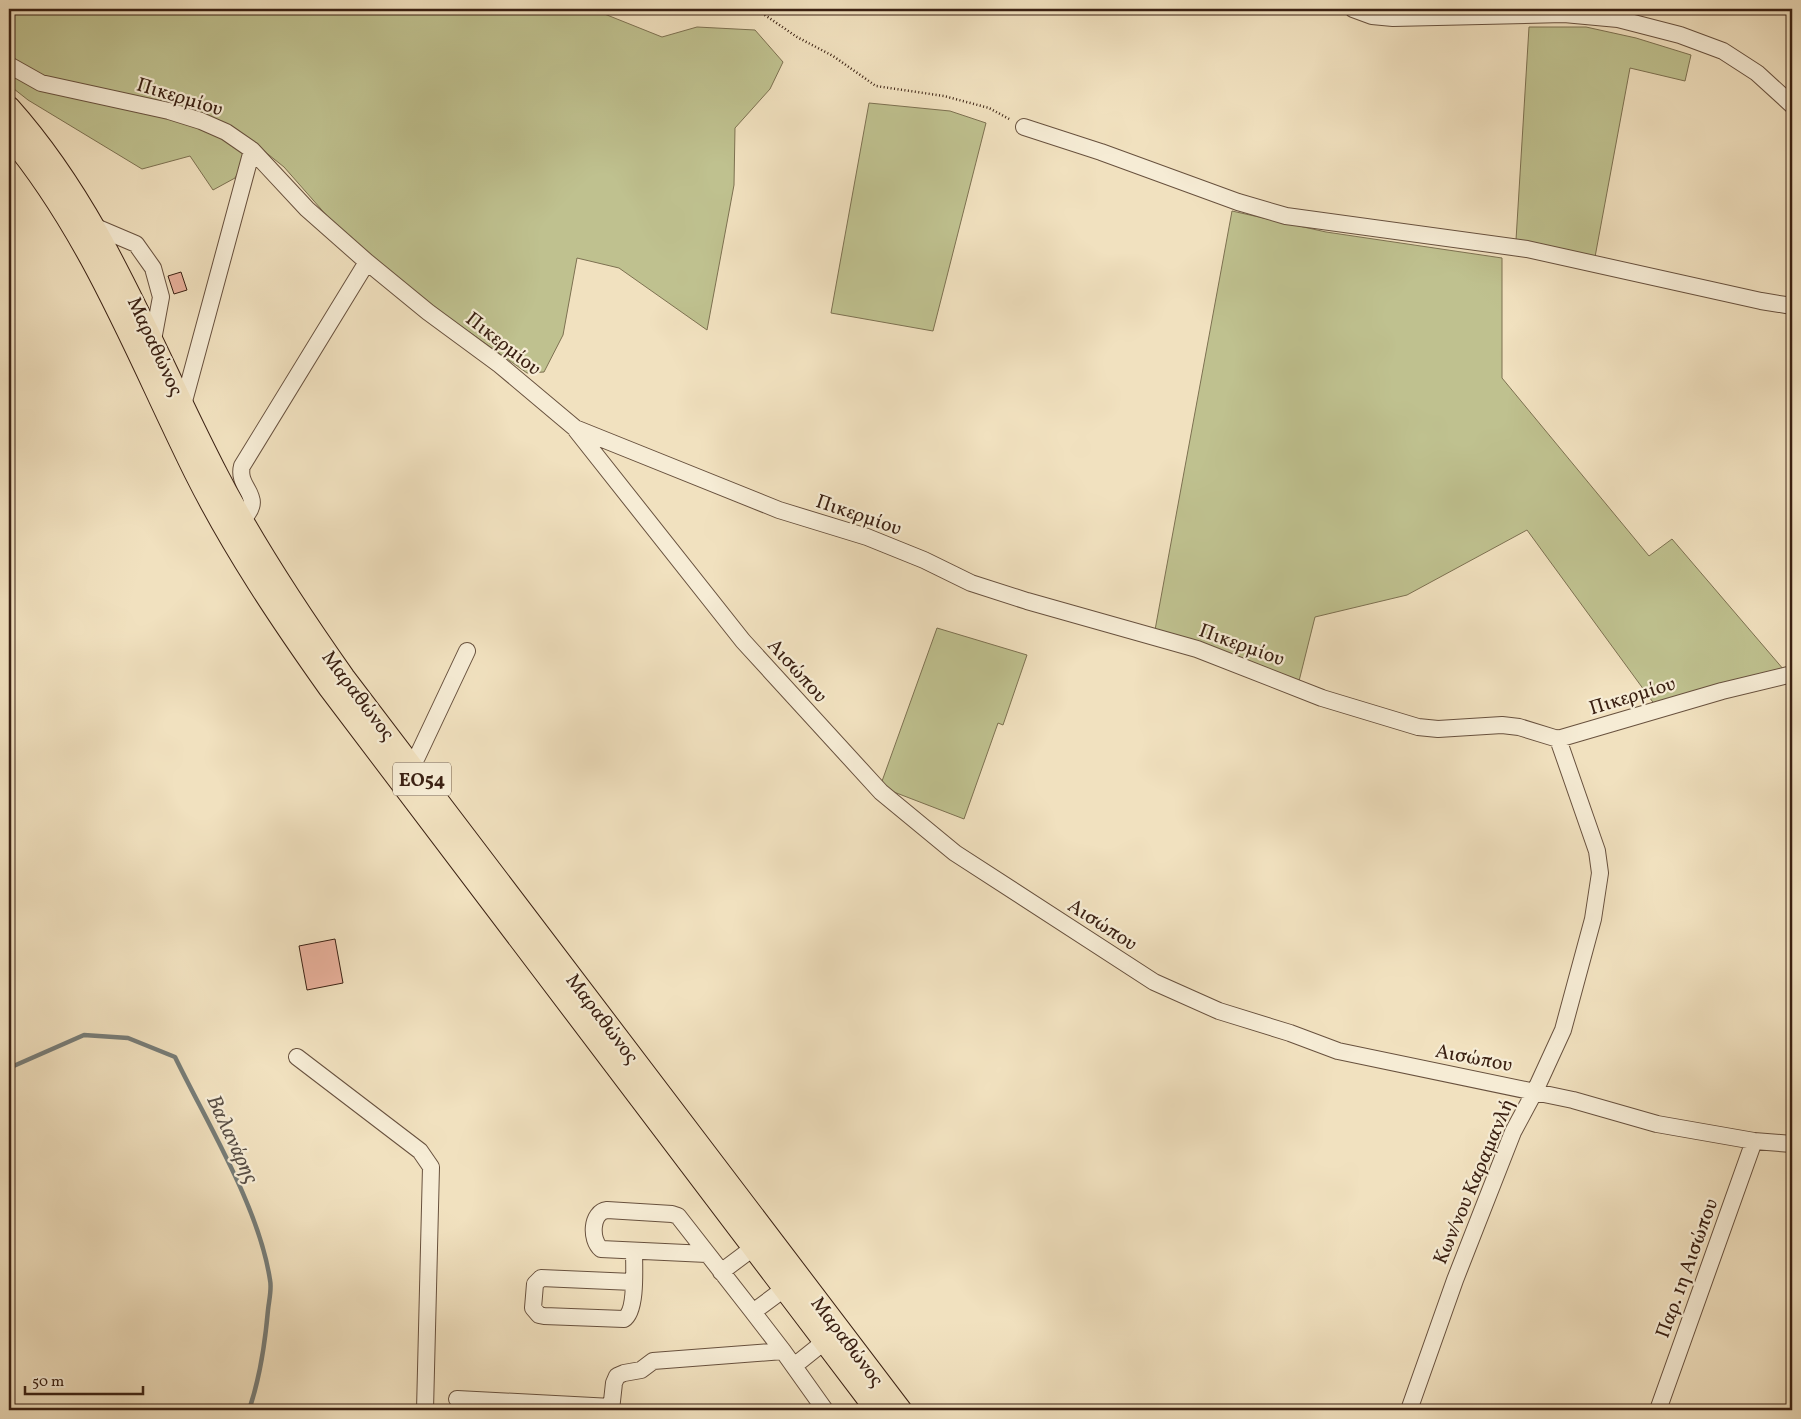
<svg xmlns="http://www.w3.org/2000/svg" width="1801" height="1419" font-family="Vollkorn,serif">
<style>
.green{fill:#bfc18f;stroke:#7d7151}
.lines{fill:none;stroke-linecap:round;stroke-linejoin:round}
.stream{stroke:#777d78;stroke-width:4.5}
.building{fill:#e8b09b;stroke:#3b2113}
.minor-casing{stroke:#68513e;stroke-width:18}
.major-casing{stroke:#3b2113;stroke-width:23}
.path{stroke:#3b2113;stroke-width:2.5;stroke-dasharray:1 2.5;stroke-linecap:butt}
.minor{stroke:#f6ecd5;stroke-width:16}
.major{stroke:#f1e1bf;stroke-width:21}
.labels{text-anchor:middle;stroke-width:4.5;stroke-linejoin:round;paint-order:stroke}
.shield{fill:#f6ecd5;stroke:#735e4d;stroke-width:1}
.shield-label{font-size:19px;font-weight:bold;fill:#3b2113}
.street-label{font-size:20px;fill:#3b2113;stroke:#f6ecd5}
.water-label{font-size:21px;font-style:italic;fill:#594f46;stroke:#f6ecd5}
</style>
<rect width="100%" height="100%" fill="#f1e1bf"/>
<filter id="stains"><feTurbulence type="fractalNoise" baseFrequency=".004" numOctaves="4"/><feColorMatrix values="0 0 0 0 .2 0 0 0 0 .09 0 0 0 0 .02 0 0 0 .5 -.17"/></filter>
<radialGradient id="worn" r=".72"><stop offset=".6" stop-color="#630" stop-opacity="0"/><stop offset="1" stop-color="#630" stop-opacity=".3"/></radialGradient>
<!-- green -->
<path class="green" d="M9 9H592L662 37 697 27 755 30 783 62 770 89 735 128 734 185 707 330 619 268 577 258 563 335 544 372 527 373 410 290 328 217 284 167 254 143 235 178 213 190 190 156 142 169 28 100 9 85Z
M1529 27H1586L1636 38 1691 55 1685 81 1630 68 1595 257 1516 240Z
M869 103 950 111 986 123 933 331 831 313Z
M1232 211 1326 232 1502 258V378L1649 556 1672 539 1784 670 1655 705 1527 530 1407 595 1315 617 1299 681 1155 630Z
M937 628 1027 655 1003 725 998 723 964 819 886 789 881 784Z"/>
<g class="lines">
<!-- stream -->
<path class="stream" d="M9 1068 84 1035 128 1038 175 1057C207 1123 259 1207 270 1280 272 1289 269 1300 268 1310 265 1344 260 1378 249 1410"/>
</g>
<!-- building -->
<path class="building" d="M181 272 187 290 174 294 168 276Z
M335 939 343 983 307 990 299 946Z"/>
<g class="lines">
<!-- minor casing -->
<g class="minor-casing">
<path id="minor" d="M1353 9 1372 16 1393 18 1564 14 1618 19 1680 35 1723 51 1757 73 1792 105
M9 65 41 83 169 111 201 121 226 132 252 150 307 209 367 262 428 312 500 365 575 428 779 510 867 537 924 560 971 583 1027 601 1197 649 1322 698 1418 727 1438 729 1502 725 1519 727 1558 739 1722 691 1792 674
M1024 127 1101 152 1238 202 1286 216 1527 249 1761 301 1792 306
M96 227 136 244 153 268 161 297 153 340
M183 405 252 150
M576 430 743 641 881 792 955 853 1154 982 1219 1011 1290 1033 1338 1051 1573 1100 1657 1124 1754 1141 1792 1144
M242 520C267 496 236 489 242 466L367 262
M410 764 417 757 467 651
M297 1057 420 1151 431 1167 425 1410
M707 1254 601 1249C590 1240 591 1212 607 1210L672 1214 678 1216 753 1312 784 1289
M721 1272 753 1248
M633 1282 541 1278 535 1284 533 1308 539 1315 544 1316 624 1319C637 1311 634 1266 634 1251
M753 1312 783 1351
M794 1366 824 1342
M457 1399 612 1407
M611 1410 614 1383 617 1376 624 1373 641 1370 653 1361 783 1351 825 1410
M1409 1410 1455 1280 1513 1132 1535 1091 1563 1030 1593 919 1600 873 1597 851 1558 739
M1658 1410 1754 1141"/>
</g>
<!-- major casing -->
<g class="major-casing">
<path id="major" d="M9 107C103 212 150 344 214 468 251 541 296 609 344 677L901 1410
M9 136C92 236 138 358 195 473 233 549 280 619 329 688L876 1410"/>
</g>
<!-- path -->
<path class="path" d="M756 9 797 37 833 56 876 86 944 96 989 108 1011 120"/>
<!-- minor -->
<use href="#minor" class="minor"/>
<!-- major -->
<use href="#major" class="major"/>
</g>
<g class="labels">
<!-- shield labels -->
<rect class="shield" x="393" y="762.5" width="58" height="33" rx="4"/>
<g class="shield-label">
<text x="422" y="786">ΕΟ54</text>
</g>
<!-- street labels -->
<g class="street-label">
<text transform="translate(180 96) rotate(17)" y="7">Πικερμίου</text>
<text transform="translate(504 343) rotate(38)" y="7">Πικερμίου</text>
<text transform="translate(156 346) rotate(65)" y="7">Μαραθώνος</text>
<text transform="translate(859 514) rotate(19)" y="7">Πικερμίου</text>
<text transform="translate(1242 644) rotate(20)" y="7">Πικερμίου</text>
<text transform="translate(798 670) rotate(48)" y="7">Αισώπου</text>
<text transform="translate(359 695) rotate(53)" y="7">Μαραθώνος</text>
<text transform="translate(1632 695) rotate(-17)" y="7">Πικερμίου</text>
<text transform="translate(1103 924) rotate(33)" y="7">Αισώπου</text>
<text transform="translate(603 1018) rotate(53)" y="7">Μαραθώνος</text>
<text transform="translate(1474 1057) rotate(11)" y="7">Αισώπου</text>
<text transform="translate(1473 1181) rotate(-67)" y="7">Κων/νου Καραμανλή</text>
<text transform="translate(1686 1268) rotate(-70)" y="7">Παρ. 1η Αισώπου</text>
<text transform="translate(848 1341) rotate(53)" y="7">Μαραθώνος</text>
</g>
<!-- water labels -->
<g class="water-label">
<text transform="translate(233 1139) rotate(65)" y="7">Βαλανάρης</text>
</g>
</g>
<!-- margin -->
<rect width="1801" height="1419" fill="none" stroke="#f1e1bf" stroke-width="30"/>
<rect x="10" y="10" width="1781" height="1399" fill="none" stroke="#3b2113" stroke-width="2.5"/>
<rect x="15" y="15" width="1771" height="1389" fill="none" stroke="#3b2113"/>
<!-- scale -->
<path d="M25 1386v8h118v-8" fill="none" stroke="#3b2113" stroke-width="2.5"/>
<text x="32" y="1386" font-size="15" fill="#3b2113" stroke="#f6ecd5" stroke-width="4" paint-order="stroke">50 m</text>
<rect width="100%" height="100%" filter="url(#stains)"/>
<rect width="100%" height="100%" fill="url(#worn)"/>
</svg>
